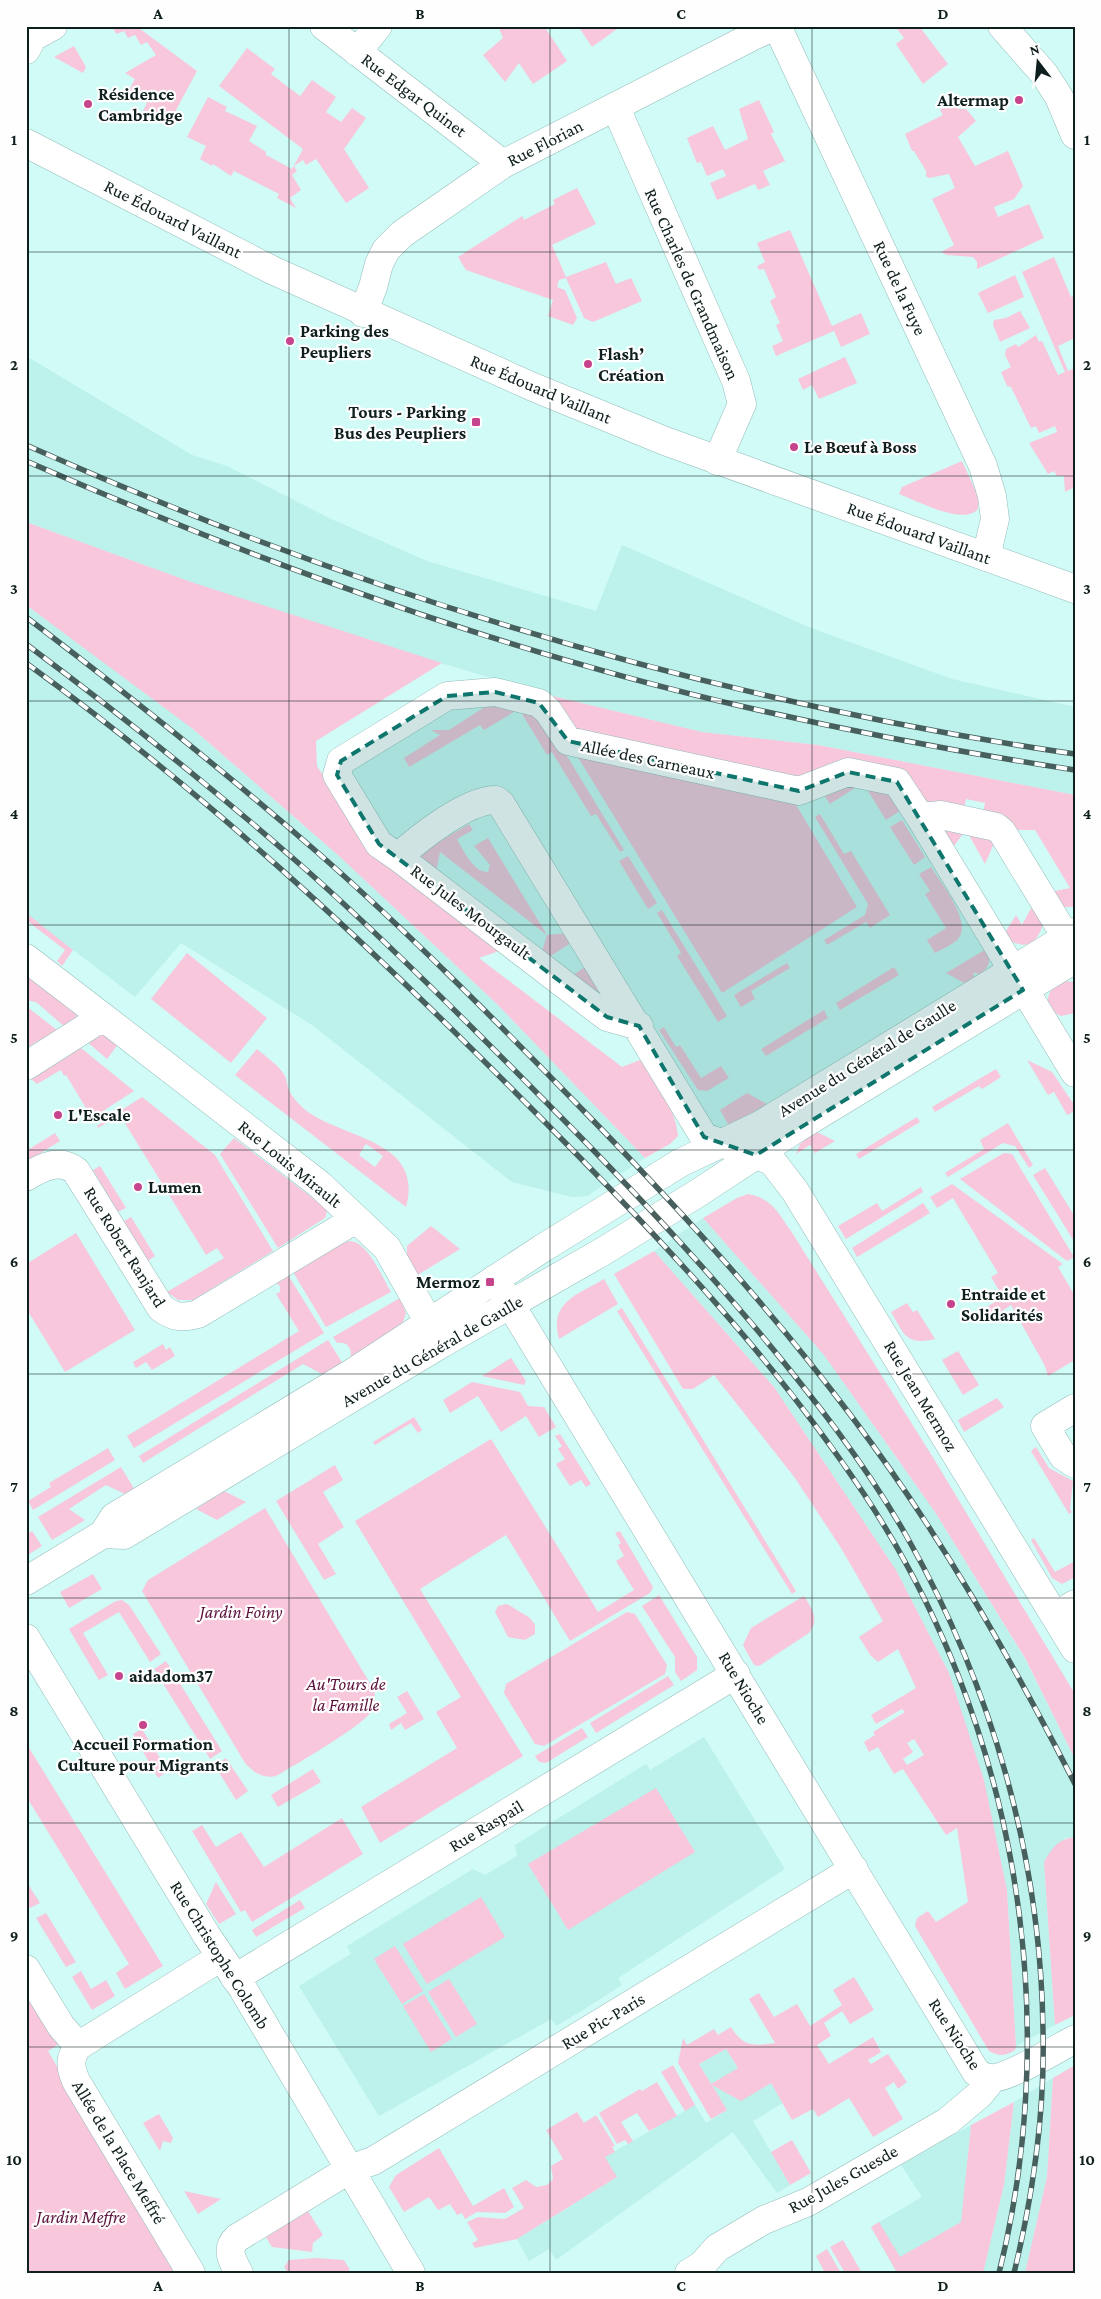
<svg xmlns="http://www.w3.org/2000/svg" width="1101" height="2299" font-family="'Crimson Pro',serif">
<style>
.built{fill:#bcf1ec}
.green{fill:#f8c7dc;fill-rule:evenodd}
.lines{fill:none;stroke-linecap:round;stroke-linejoin:round}
.minor-casing{stroke:#93bcb9;stroke-width:29}
.major-casing{stroke:#93bcb9;stroke-width:29}
.minor{stroke:#fff;stroke-width:28}
.major{stroke:#fff;stroke-width:28}
.rail-casing{stroke:#475f5d;stroke-width:5.5}
.rail{stroke:#fefefe;stroke-width:4;stroke-dasharray:11;stroke-linecap:butt}
.marked{fill:#0f766e;fill-opacity:0.2;stroke:#0f766e;stroke-width:4;stroke-dasharray:10 6;stroke-linejoin:round}
.grid{fill:none;stroke:#0f1f1e;stroke-width:1;stroke-opacity:0.55}
.poi-dot{fill:#c6448b;stroke:#fefefe;stroke-width:2}
.labels{text-anchor:middle;stroke-width:4.5;stroke-linejoin:round;paint-order:stroke}
.poi-label{font-size:18px;font-weight:bold;fill:#0f1f1e;stroke:#fefefe;text-anchor:start}
.street-label{font-size:18px;fill:#0f1f1e;stroke:#fefefe}
.park-label{font-size:18px;font-style:italic;fill:#5c123d;stroke:#fefefe}
.neatline{fill:none;stroke:#0f1f1e;stroke-width:2}
.grid-label{font-size:16px;text-anchor:middle;font-weight:bold;fill:#0f1f1e}
</style>
<rect width="100%" height="100%" fill="#d0fbf7"/>
<!-- built -->
<path class="built" d="M26 356 192 455 227 466 329 518 427 561 596 611 622 545 811 628 952 679 1075 707V795L818 745 702 732 544 694 345 634 191 582 26 522Z
M26 605 188 725 339 856 497 1004 645 1158 587 1196 572 1197 512 1182 312 1025 181 943 135 997 26 914Z
M703 1218 824 1355 935 1512 1025 1659 1075 1759V1837L1065 1838 1044 1862 1055 2025 1016 2046 1007 1890 949 1673 896 1570 774 1387 654 1251Z
M704 1737 785 1869 618 1978 622 1985 586 2008 556 2026 551 2019 379 2116 299 1986 351 1954 347 1946 473 1869 485 1875 517 1856 515 1845 646 1764 650 1770Z
M726 2049 753 2093 771 2083 783 2103 753 2121 790 2185 777 2193 733 2132 556 2260 549 2249 529 2261 517 2239 616 2178 605 2157 695 2105 706 2123 727 2110 699 2064Z
M1053 2078 1047 2177 1025 2273H983L1004 2185 1014 2102Z
M971 2125 961 2226 896 2271 871 2227 922 2197 901 2165Z"/>
<!-- green -->
<path class="green" d="M112 26H136L197 71 168 125 143 111 147 103 128 92 135 79 125 73 156 55 147 42 141 45 135 35 128 38 124 31 116 34Z
M498 26H544L567 61 533 84 519 63 505 82 483 55 503 38Z
M578 26H616L617 29 592 47Z
M901 26H919L948 64 923 84 896 44 904 38 897 29Z
M74 46 86 67 83 73 54 57Z
M247 48 275 69 271 74 300 96 312 80 336 97 326 112 341 122 352 108 366 118 344 149 369 188 346 203 316 159 306 165 303 160 294 166 297 171 292 175 301 190 290 198 296 208 277 198 279 194 234 171 231 176 213 164 212 166 200 159 206 146 187 137 208 97 227 107 225 111 257 126 249 141 266 152V155L292 169 303 149 219 86Z
M759 100 774 132 771 134 785 161 763 171 770 185 758 190 755 184 717 200 710 183 726 176 723 169 707 176 701 162 697 163 687 138 713 126 725 150 748 139 739 109Z
M951 101 958 109H966L976 121 958 137 975 166 1008 151 1023 186 1014 199 994 207 998 217 1029 204 1044 238 977 269V262L973 257 947 255 941 252 954 245 932 199 955 188 949 174 929 178 926 176V171L914 151H912L905 134 943 115 940 110Z
M577 188 596 224 552 245 566 277 606 262 616 284 631 278 642 301 593 322 584 318 566 278 559 280 557 287 565 290 577 318 573 325 548 316 553 300 466 270 458 257 522 216 524 220 555 204 553 200Z
M790 230 832 326 861 313 870 334 841 347 834 331 776 356 772 346 783 341 776 325 780 323 770 301 776 297 764 269 759 270 757 266 765 262 757 243Z
M1054 257 1071 297 1075 296V338L1058 346 1068 371 1075 368V487L1065 492 1064 476H1057L1054 471 1048 474 1029 443 1057 432 1055 426 1039 433 1036 426 1031 428 1011 387 1007 386 1001 372 1011 367 1005 355 1006 349 1016 344 1018 347 1036 335 1039 342 1042 341 1058 375 1065 372 1022 272Z
M1015 275 1024 297 988 313 978 293Z
M1020 311 1030 328 1000 342 993 325 994 320 1006 318Z
M845 357 857 383 819 399 812 385 803 390 798 379Z
M962 461 978 496V509C963 526 918 501 899 494L902 487Z
M26 522 191 582 442 663 316 741 317 766 369 845 502 950 479 958 622 1067 640 1060C655 1083 676 1108 678 1136L670 1144 645 1158 497 1004 339 856 193 729 26 605Z
M544 694 702 732 818 745 1075 795V907H1060L1050 892 1070 888 1035 830H1015L983 813 985 803 966 799 964 809 926 802 908 775 801 783 575 731Z
M494 701 541 713 624 850 620 852 596 814 591 816 552 752 547 755 519 709 484 730 480 725 409 767 404 758 440 735 431 730H449Z
M576 754 795 803 857 907 722 993Z
M841 780 884 786 903 809 886 820 863 783 830 804 822 792Z
M820 814 844 854 851 851 890 915 870 928 866 922 827 945 824 940 865 915 868 904 815 817Z
M902 820 925 857 914 865 890 827Z
M469 824 473 830 457 839C463 850 474 873 488 872L490 865 474 846 488 838 547 935 569 933 574 941 546 959 541 955 547 935 440 852 436 872 419 857 422 852Z
M945 829 995 841 985 864 969 835H962L951 850 943 834Z
M628 856 657 903 648 909 619 861Z
M931 867C941 883 973 922 958 939 952 945 942 949 935 953L927 940 946 928 925 894 930 891 919 874Z
M1034 903 1043 924C1036 948 1022 950 1003 936L1016 915 1022 925Z
M662 910 727 1016 718 1022 677 956 681 953 657 913Z
M26 913 73 950 62 966 57 961 65 950 26 920Z
M988 948C991 960 990 968 978 975L976 972 973 974 975 977 964 983 946 973Z
M187 953 267 1018 231 1063 151 999Z
M787 963 790 968 751 991 755 999 741 1007 734 995Z
M588 965 609 1000 570 977Z
M894 967 899 975 840 1010 836 1003Z
M26 971 77 1012 76 1019 66 1028 36 1002 26 1000Z
M1064 981 1075 982V1013L1061 1016 1049 1010C1045 995 1051 987 1064 981Z
M26 1006 57 1030 26 1048Z
M824 1010 828 1018 766 1056 761 1049Z
M664 1027 676 1047 680 1045 701 1078 721 1066 729 1078 707 1091 698 1090 659 1030Z
M96 1034 107 1035 119 1043 107 1059 85 1040Z
M81 1048 134 1091 92 1118 66 1075 64 1076 61 1070 37 1084 31 1079Z
M257 1049C266 1057 279 1065 285 1076 287 1080 287 1086 289 1090 291 1096 299 1104 303 1108 339 1139 425 1138 406 1207L235 1075ZM366 1144 383 1156 375 1167 359 1155Z
M1027 1060 1052 1072 1075 1106V1111L1067 1115 1054 1092 1048 1095Z
M996 1069 1001 1077 982 1089 979 1086 935 1112 932 1107Z
M747 1093 767 1104 729 1126 720 1110Z
M142 1097 215 1155 273 1251 193 1300H178L167 1292 224 1258 217 1248 206 1255 120 1115 98 1128 97 1126Z
M917 1117 920 1122 859 1159 856 1154Z
M1008 1123 1033 1165 1029 1168 1015 1146 1003 1143 948 1177 945 1173 984 1149 980 1140Z
M815 1131 835 1141 815 1153 810 1145 796 1154 800 1144Z
M55 1133 60 1141 26 1162V1151Z
M234 1138 323 1206 327 1211 325 1218 278 1248 220 1154Z
M1004 1153 1012 1154 1074 1257 1067 1261 960 1179Z
M100 1166 126 1208 118 1212 93 1170Z
M1045 1168 1075 1217V1243L1033 1175Z
M952 1184 1063 1264 1058 1267 1075 1296V1360L1048 1376 1045 1366 1011 1305 996 1315 985 1316 982 1310 1003 1297 991 1277 998 1273 953 1198 937 1208 930 1197Z
M921 1187 923 1192 846 1239 838 1226 877 1203 882 1211Z
M748 1194C772 1198 778 1213 791 1231L934 1459 1075 1694V1759L1025 1658 935 1512 824 1355 703 1218 737 1198Z
M923 1203 930 1213 857 1257 852 1248Z
M131 1217 155 1256 148 1261 124 1221Z
M431 1226 460 1249 416 1276 407 1256V1246Z
M76 1233 135 1330 65 1372 26 1308V1264Z
M350 1241C368 1242 382 1277 391 1292L326 1327 293 1272 342 1243Z
M654 1251 774 1387 896 1570 949 1673 984 1780 1007 1890 1016 2046 1015 2050C1005 2056 1000 2057 989 2051L915 1926 917 1918 928 1911 936 1922 968 1902 957 1828 946 1835 903 1769 894 1774 878 1747 869 1752 864 1742 875 1735 873 1732 905 1712 902 1709 876 1724 871 1715 916 1688 898 1649 878 1662 871 1656 859 1637 883 1621 841 1548 795 1478 714 1375 693 1389H683L614 1274ZM914 1739 924 1755 907 1765 903 1759 913 1752 907 1743Z
M288 1275 324 1333 134 1448 127 1436 299 1331 276 1294 280 1292V1286L275 1282Z
M604 1279 618 1304 559 1339C549 1302 577 1295 604 1279Z
M400 1298 406 1313 403 1322 350 1359C353 1349 348 1341 337 1343L333 1337Z
M907 1303 913 1312 917 1310 935 1339C906 1346 904 1334 891 1312Z
M622 1308 796 1591 792 1594 617 1311Z
M328 1340 343 1364 324 1375 303 1364 143 1463 139 1456Z
M163 1344 166 1350 170 1347 175 1356 152 1370 146 1362 136 1368 133 1362Z
M958 1351 979 1385 963 1395 942 1360Z
M511 1358 526 1381 524 1385 482 1376Z
M472 1382 520 1392 528 1406 544 1407 556 1427 539 1437 526 1416 501 1432 478 1396 450 1413 443 1400Z
M997 1398 1004 1407 964 1432 958 1420Z
M414 1417 422 1430 418 1433 411 1423 375 1445 373 1442Z
M560 1434 591 1484 586 1487 581 1480 570 1486 556 1464 565 1459 558 1449 562 1446 555 1436Z
M491 1439 598 1612 634 1590 616 1561 624 1556 618 1545 621 1543 615 1533 620 1531 653 1587 650 1593 570 1641 506 1535 420 1589 523 1756 380 1843 361 1807 457 1748 436 1712 461 1697 355 1521Z
M1036 1447 1049 1468 1073 1481 1070 1509 1072 1512 1069 1514 1031 1451Z
M108 1448 115 1460 33 1510 28 1501 51 1487 49 1483Z
M335 1465 343 1480 323 1492 344 1527 318 1544 336 1574 324 1580 276 1501Z
M121 1467 135 1490 127 1495 106 1485 69 1509 85 1520 52 1540 38 1517Z
M224 1491 246 1502 217 1520 196 1509Z
M265 1508 374 1690C375 1696 376 1704 373 1709 364 1726 299 1762 280 1774 266 1781 255 1774 245 1763L142 1591 148 1580Z
M32 1531 42 1546 26 1556V1535Z
M1034 1538 1055 1572 1075 1561V1577L1062 1584 1052 1578 1031 1540Z
M93 1574 102 1589 69 1608 60 1592Z
M659 1595 697 1657V1670L681 1681 675 1672V1657L642 1606Z
M804 1596C812 1609 820 1619 809 1633L759 1666 754 1665 743 1645 751 1628Z
M122 1600 129 1605 161 1654 150 1662 119 1612 83 1633 108 1675 99 1680 69 1629 116 1601Z
M507 1604 530 1618 535 1625V1634L525 1640 508 1637 495 1612 498 1606Z
M627 1612 635 1614 667 1665 665 1674 544 1746 535 1744 504 1693 506 1684Z
M166 1661 222 1751 210 1759 154 1669Z
M668 1676 674 1685 596 1733 590 1723Z
M407 1691 424 1719 405 1730 401 1723 391 1730 389 1724 407 1713 397 1697Z
M582 1728 588 1737 546 1763 539 1762 535 1756Z
M142 1729 168 1771 158 1778 133 1734Z
M26 1743 163 1966 125 1989 116 1973 129 1964 26 1796Z
M226 1758 248 1791 236 1800 215 1766Z
M313 1769 321 1782 278 1807 271 1795Z
M656 1788 695 1852 568 1930 528 1864Z
M342 1818 363 1854 252 1922 245 1910 241 1912 192 1831 202 1825 216 1847 241 1832 264 1867Z
M1075 1837V2015L1055 2025 1044 1862C1052 1848 1058 1839 1075 1837Z
M26 1881 40 1903 30 1908 26 1902Z
M216 1882 236 1914 219 1924 206 1904Z
M481 1897 505 1937 427 1984 403 1944Z
M300 1900 305 1908 256 1937 252 1930Z
M46 1913 76 1962 66 1967 36 1918Z
M395 1946 423 1991 402 2004 374 1959Z
M81 1971 91 1989 106 1980 115 1996 92 2010 72 1977Z
M854 1977 874 2010 850 2024 842 2011 824 2023 831 2036 817 2045 829 2064 873 2037 881 2052 868 2060 871 2064 888 2054 907 2082 898 2089 894 2082 885 2088 903 2119 873 2137 849 2098 818 2117 813 2109 792 2120 771 2083 741 2101 712 2085 727 2110 711 2119 678 2063 683 2038 687 2045 714 2029 718 2035 731 2027C743 2047 753 2046 775 2043L749 1999 759 1993 774 2017 797 2004 810 2026 842 2005 833 1990ZM726 2049 738 2068 711 2084 699 2064Z
M449 1979 477 2024 456 2037 428 1992Z
M26 1984 62 2042 48 2051 177 2273H26Z
M424 1994 452 2039 431 2052 403 2006Z
M673 2065 695 2105 685 2111 661 2072Z
M1075 2065V2273H1025L1047 2177 1053 2078Z
M657 2082 677 2116 649 2131 637 2113 621 2122 633 2141 628 2144 625 2140 617 2144 599 2113 640 2089 642 2091Z
M1014 2102 1004 2185 983 2273H894L896 2271 871 2227 879 2222 900 2257 961 2222 971 2125Z
M577 2112 584 2123 596 2115 615 2146 612 2147 615 2152 605 2157 617 2177 517 2239 475 2248 472 2243 478 2240 467 2222 478 2217 505 2219 524 2208 512 2188 526 2180 536 2187 547 2185 553 2179 551 2166 563 2159 546 2130Z
M159 2114 173 2138 171 2143 163 2141 160 2151 143 2123Z
M792 2140 811 2173 790 2185 771 2152Z
M439 2148 473 2206 504 2188 514 2207 505 2213 477 2212 465 2219 462 2213 457 2215 450 2204 438 2210 429 2197 404 2212 389 2187 396 2175Z
M184 2191 221 2199 198 2214Z
M308 2211 323 2235 313 2243 312 2252 272 2247 266 2237Z
M843 2240 862 2273H845L830 2247Z
M827 2249 841 2273H825L816 2256Z
M316 2258 344 2260 350 2270 345 2273H288L284 2267 289 2260Z"/>
<g class="lines">
<!-- minor casing -->
<g class="minor-casing">
<path id="minor" d="M324 26 503 164
M777 26 983 466 992 496 995 519 986 557
M1002 26 1045 75 1059 97 1075 135
M26 50 33 37 53 26
M357 52 378 26
M616 108 736 381 742 404 717 461
M363 313 373 287 379 264 386 250 402 234 503 164 753 36 776 26
M920 817 1075 1073
M398 857 379 844 337 775 341 761 447 696 495 692 539 703 548 711 568 741 799 791 848 772 897 782 920 817 941 815 996 827 1002 832 1066 937 1075 946
M26 958 103 1017
M639 1026 607 1017 398 857C419 838 468 799 496 800L501 804 704 1137 772 1161 795 1191 1075 1649
M26 1066 103 1017 319 1184 387 1248 440 1342
M26 1177C42 1167 60 1158 76 1171L161 1308C175 1318 182 1318 198 1314L356 1219
M495 1279 976 2072C981 2075 984 2078 990 2078 1006 2080 1058 2048 1075 2039
M1075 1408 1045 1426 1063 1456 1075 1464
M1055 1616 1075 1604
M26 1638 207 1936 243 1989 411 2273
M26 1969 61 2026 78 2046
M235 1978 736 1674
M191 2273 76 2081C70 2067 69 2059 78 2046L221 1957
M239 2273C232 2260 225 2249 237 2238L350 2169 373 2161 854 1869
M689 2273 702 2265 717 2248 764 2220 808 2202 948 2121 980 2094 992 2079"/>
</g>
<!-- major casing -->
<g class="major-casing">
<path id="major" d="M26 143 272 270 533 387 665 441 1075 589
M103 1534 124 1535 441 1344 602 1252 698 1193 797 1128 1075 959
M26 1581 103 1534 114 1517 352 1373 543 1248 680 1163 760 1125 1075 932"/>
</g>
<!-- minor -->
<use href="#minor" class="minor"/>
<!-- major -->
<use href="#major" class="major"/>
<!-- rail casing -->
<g class="rail-casing">
<path id="rail" d="M26 445C360 594 713 701 1075 754
M26 461C256 561 501 651 745 707 854 732 964 753 1075 770
M26 617C126 693 223 770 317 852 407 931 491 1016 574 1101 673 1202 768 1305 852 1417 939 1532 1010 1657 1075 1784
M26 644C121 715 214 789 303 867 384 939 461 1016 537 1093 614 1170 688 1248 758 1331 812 1396 865 1463 907 1537 992 1687 1041 1858 1043 2031 1045 2112 1033 2195 1014 2273
M26 663C203 791 362 938 516 1093 641 1218 765 1346 864 1494 1014 1720 1065 2009 999 2273"/>
</g>
<!-- rail -->
<use href="#rail" class="rail"/>
</g>
<!-- marked area -->
<path class="marked" d="M495 692 539 703 568 741 799 791 848 772 897 782 1023 990 756 1155 704 1137 639 1026 607 1017 379 844 337 775 341 761 447 696Z"/>
<!-- grid -->
<path class="grid" d="M289 26V2273M550 26V2273M812 26V2273M26 252H1075M26 476H1075M26 701H1075M26 925H1075M26 1150H1075M26 1374H1075M26 1598H1075M26 1823H1075M26 2047H1075"/>
<!-- markers -->
<g class="poi-dot">
<circle cx="1019" cy="100" r="5"/>
<circle cx="88" cy="104" r="5"/>
<circle cx="290" cy="341" r="5"/>
<circle cx="588" cy="364" r="5"/>
<rect x="471" y="417" width="10" height="10" rx="2.5"/>
<circle cx="794" cy="447" r="5"/>
<circle cx="58" cy="1115" r="5"/>
<circle cx="138" cy="1187" r="5"/>
<rect x="485" y="1277" width="10" height="10" rx="2.5"/>
<circle cx="951" cy="1304" r="5"/>
<circle cx="119" cy="1676" r="5"/>
<circle cx="143" cy="1725" r="5"/>
</g>
<g class="labels">
<!-- poi labels -->
<g class="poi-label">
<text x="98" y="100">Résidence<tspan x="98" dy="21">Cambridge</tspan></text>
<text x="1009" y="106" text-anchor="end">Altermap</text>
<text x="300" y="337">Parking des<tspan x="300" dy="21">Peupliers</tspan></text>
<text x="598" y="360">Flash’<tspan x="598" dy="21">Création</tspan></text>
<text x="466" y="418" text-anchor="end">Tours - Parking<tspan x="466" dy="21">Bus des Peupliers</tspan></text>
<text x="804" y="453">Le Bœuf à Boss</text>
<text x="68" y="1121">L'Escale</text>
<text x="148" y="1193">Lumen</text>
<text x="480" y="1288" text-anchor="end">Mermoz</text>
<text x="961" y="1300">Entraide et<tspan x="961" dy="21">Solidarités</tspan></text>
<text x="129" y="1682">aidadom37</text>
<text x="143" y="1750" text-anchor="middle">Accueil Formation<tspan x="143" dy="21">Culture pour Migrants</tspan></text>
</g>
<!-- street labels -->
<g class="street-label">
<text transform="translate(414 95) rotate(37)" y="6">Rue Edgar Quinet</text>
<text transform="translate(545 143) rotate(-27)" y="6">Rue Florian</text>
<text transform="translate(173 219) rotate(27)" y="6">Rue Édouard Vaillant</text>
<text transform="translate(692 284) rotate(66)" y="6">Rue Charles de Grandmaison</text>
<text transform="translate(900 288) rotate(65)" y="6">Rue de la Fuye</text>
<text transform="translate(541 389) rotate(23)" y="6">Rue Édouard Vaillant</text>
<text transform="translate(919 533) rotate(20)" y="6">Rue Édouard Vaillant</text>
<text transform="translate(648 759) rotate(12)" y="6">Allée des Carneaux</text>
<text transform="translate(471 912) rotate(37)" y="6">Rue Jules Mourgault</text>
<text transform="translate(867 1058) rotate(-32)" y="6">Avenue du Général de Gaulle</text>
<text transform="translate(290 1164) rotate(39)" y="6">Rue Louis Mirault</text>
<text transform="translate(125 1247) rotate(58)" y="6">Rue Robert Ranjard</text>
<text transform="translate(432 1351) rotate(-30)" y="6">Avenue du Général de Gaulle</text>
<text transform="translate(921 1396) rotate(59)" y="6">Rue Jean Mermoz</text>
<text transform="translate(744 1688) rotate(59)" y="6">Rue Nioche</text>
<text transform="translate(486 1826) rotate(-31)" y="6">Rue Raspail</text>
<text transform="translate(220 1955) rotate(58)" y="6">Rue Christophe Colomb</text>
<text transform="translate(603 2021) rotate(-31)" y="6">Rue Pic-Paris</text>
<text transform="translate(955 2034) rotate(57)" y="6">Rue Nioche</text>
<text transform="translate(119 2152) rotate(59)" y="6">Allée de la Place Meffré</text>
<text transform="translate(843 2179) rotate(-29)" y="6">Rue Jules Guesde</text>
</g>
<!-- park labels -->
<g class="park-label">
<text x="241" y="1618">Jardin Foiny</text>
<text x="346" y="1690">Au'Tours de<tspan x="346" dy="21">la Famille</tspan></text>
<text x="81" y="2223">Jardin Meffre</text>
</g>
</g>
<!-- border -->
<rect width="1101" height="2299" fill="none" stroke="#fefefe" stroke-width="55"/>
<!-- north arrow -->
<g transform="translate(1038 62) rotate(344)" stroke="#fefefe" stroke-width="4" paint-order="stroke">
<path d="M0-4L9 19L0 12L-9 19Z" fill="#0f1f1e"/>
<text y="-8" font-size="14" font-weight="bold" text-anchor="middle" fill="#0f1f1e">N</text>
</g>
<rect x="28" y="28" width="1046" height="2244" class="neatline"/>
<g class="grid-label">
<text x="158" y="19">A</text>
<text x="420" y="19">B</text>
<text x="681" y="19">C</text>
<text x="943" y="19">D</text>
<text x="14" y="145">1</text>
<text x="1087" y="145">1</text>
<text x="14" y="370">2</text>
<text x="1087" y="370">2</text>
<text x="14" y="594">3</text>
<text x="1087" y="594">3</text>
<text x="14" y="819">4</text>
<text x="1087" y="819">4</text>
<text x="14" y="1043">5</text>
<text x="1087" y="1043">5</text>
<text x="14" y="1267">6</text>
<text x="1087" y="1267">6</text>
<text x="14" y="1492">7</text>
<text x="1087" y="1492">7</text>
<text x="14" y="1716">8</text>
<text x="1087" y="1716">8</text>
<text x="14" y="1941">9</text>
<text x="1087" y="1941">9</text>
<text x="14" y="2165">10</text>
<text x="1087" y="2165">10</text>
<text x="158" y="2291">A</text>
<text x="420" y="2291">B</text>
<text x="681" y="2291">C</text>
<text x="943" y="2291">D</text>
</g>
</svg>
